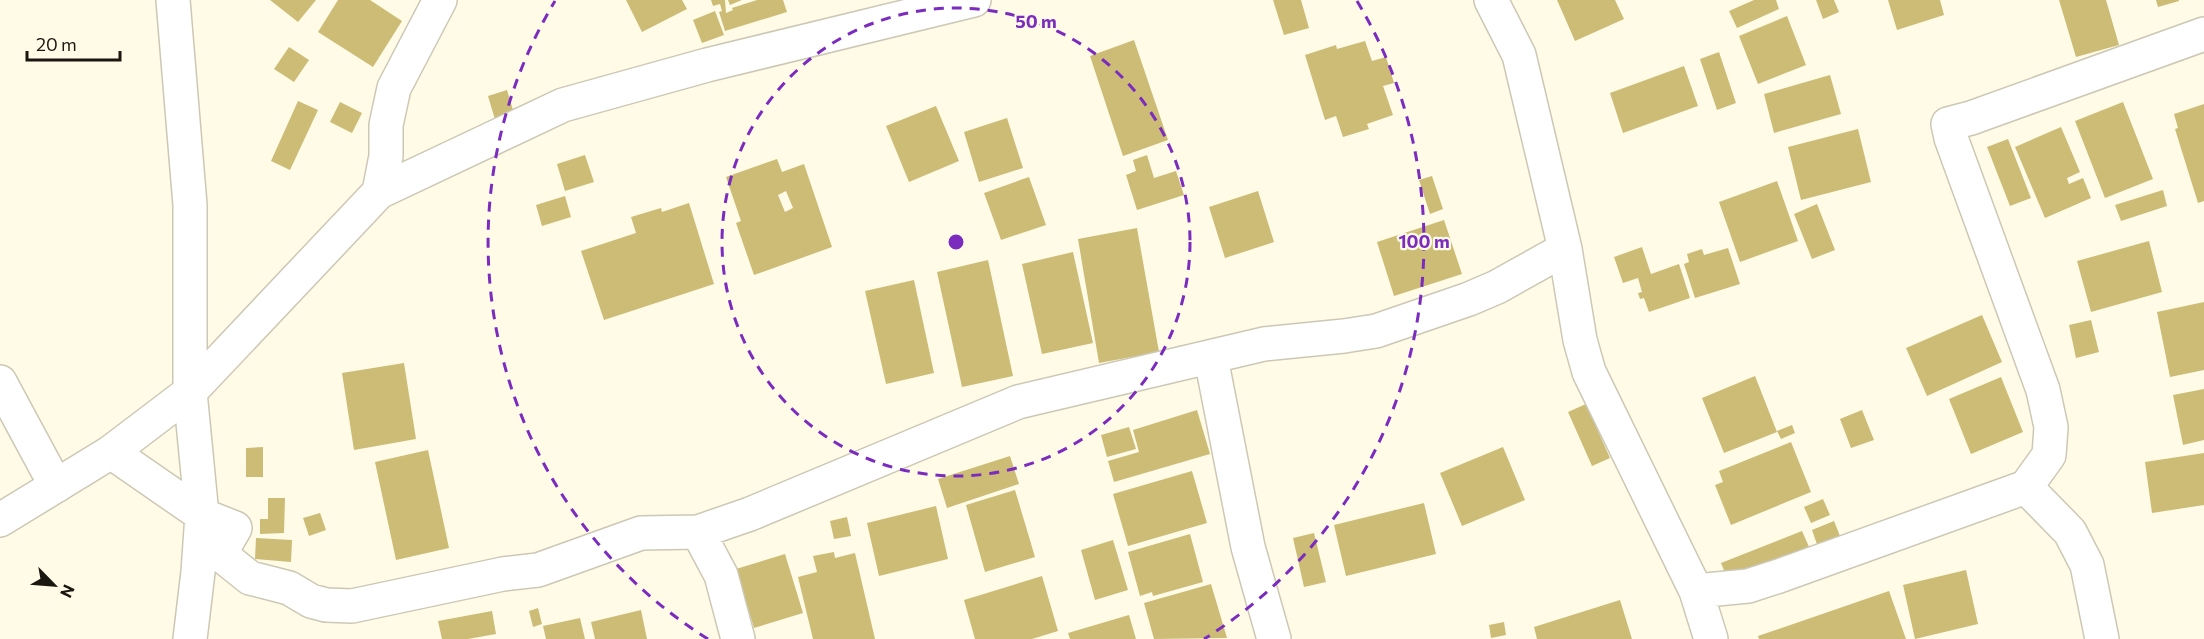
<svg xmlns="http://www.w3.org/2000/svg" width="2204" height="639" font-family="Commissioner,sans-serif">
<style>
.building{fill:#ccbc76;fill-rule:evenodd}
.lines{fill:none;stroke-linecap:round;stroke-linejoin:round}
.minor-casing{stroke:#ccc8b5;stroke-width:36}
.minor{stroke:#fff;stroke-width:33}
.ring{fill:none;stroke:#7b2cbf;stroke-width:3;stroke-dasharray:10 8}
.centre{fill:#7b2cbf;stroke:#fffbe7;stroke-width:3}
.ring-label{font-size:18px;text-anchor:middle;font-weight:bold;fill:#7b2cbf;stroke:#fffbe7;stroke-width:4.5;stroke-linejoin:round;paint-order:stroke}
</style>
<rect width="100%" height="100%" fill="#fffbe7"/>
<!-- building -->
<path class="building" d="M270 0H316L298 22Z
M338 0H370L402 21 373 67 318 32Z
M626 0H682L687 9 642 32Z
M711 0H725L726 13 733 10 732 8 757 0H783L787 12 725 31 719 12 722 11 720 4 713 6Z
M728 0H742L730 5Z
M1273 0H1301L1309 28 1284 35Z
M1557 0H1615L1624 19 1575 41Z
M1754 0H1776L1779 9 1737 28 1729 11Z
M1816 0H1834L1839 12 1823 19Z
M1888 0H1940L1944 15 1897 30Z
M2059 0H2106L2119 45 2076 57Z
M2156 0H2179V1L2158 7Z
M715 11 724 35 702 43 693 20Z
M1787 16 1806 65 1758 84 1739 36Z
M1134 40 1168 140 1123 156 1090 56Z
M1365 41 1372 61 1386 57 1394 83 1383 86 1393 115 1367 124 1369 129 1343 137 1336 116 1325 120 1305 55 1336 45 1337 49Z
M289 47 309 60 294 82 274 69Z
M1719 52 1736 103 1717 110 1700 59Z
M1684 66 1698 106 1623 133 1610 93Z
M1830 75 1841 114 1774 133 1764 94Z
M507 90 516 120 497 126 488 96Z
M298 101 318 110 290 170 271 161Z
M340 102 362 113 352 133 330 122Z
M2123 102 2153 179 2105 198 2075 121Z
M2204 104V201L2198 203 2175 129 2178 128 2174 114Z
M936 106 959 161 909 182 886 126Z
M1007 118 1023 168 979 182 964 132Z
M2061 127 2080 172 2067 178 2069 184 2083 178 2091 198 2045 218 2015 147Z
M1858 129 1871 182 1801 200 1788 147Z
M2008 139 2031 198 2010 206 1987 147Z
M585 155 594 182 565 191 557 164Z
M1147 155 1154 178 1176 171 1184 195 1137 210 1126 175 1136 171 1133 160Z
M777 159 782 172 804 164 832 247 754 275 736 223 741 221 726 177ZM786 191 793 208 785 212 778 195Z
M1432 176 1443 209 1430 214 1419 180Z
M1029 177 1046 225 1001 240 984 193Z
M1777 181 1798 241 1740 262 1719 202Z
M2163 190 2167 206 2121 221 2115 205Z
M1258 191 1274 242 1225 258 1209 207Z
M565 196 571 217 542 226 536 205Z
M689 203 714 284 604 320 581 251 636 233 631 217 661 208 662 212Z
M1817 204 1835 250 1812 259 1794 214Z
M1444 220 1462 274 1394 296 1377 242Z
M1137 228 1159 352 1099 363 1078 239Z
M2149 241 2162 292 2091 312 2077 261Z
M1642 247 1651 274 1679 264 1690 298 1649 312 1644 298 1640 299 1638 293 1642 292 1638 278 1623 283 1614 257Z
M1728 248 1740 284 1695 298 1684 264 1689 262 1687 254 1702 249 1704 255Z
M1073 252 1093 343 1042 354 1022 264Z
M988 260 1013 376 962 387 937 272Z
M914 280 934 373 886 384 865 291Z
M2204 302V370L2170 377 2157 312Z
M1982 315 2002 362 1927 396 1906 348Z
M2091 320 2099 352 2076 358 2069 325Z
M404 363 416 439 354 450 342 373Z
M1755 376 1777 432 1724 453 1702 398Z
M2001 377 2023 432 1971 454 1949 399Z
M2204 389V440L2183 445 2173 395Z
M1586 404 1610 458 1592 466 1568 412Z
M1197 410 1210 454 1114 482 1108 461 1139 452 1133 430Z
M1862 410 1874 440 1851 448 1840 419Z
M1792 425 1795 433 1781 439 1777 431Z
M1129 427 1136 449 1107 457 1101 435Z
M1791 442 1811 492 1731 525 1715 485 1723 482 1719 471Z
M263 447V477H246V448Z
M1503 447 1525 500 1462 526 1440 473Z
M428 450 449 548 396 560 375 462Z
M2204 453V505L2152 513 2145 462Z
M1010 456 1019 484 947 508 938 479Z
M1192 471 1207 523 1128 546 1113 494Z
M1015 490 1035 557 985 572 966 505Z
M268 498H285L284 533 260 534V519H268Z
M1823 499 1830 515 1811 523 1804 507Z
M1424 503 1436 554 1346 576 1334 525Z
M936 506 948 559 879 576 867 523Z
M320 513 326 530 309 536 303 518Z
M847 517 851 536 834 539 830 521Z
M1834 521 1842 541 1819 550 1812 530Z
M1802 531 1810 549 1729 582 1721 563Z
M1314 533 1326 582 1304 587 1293 538Z
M1190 534 1203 582 1153 596 1152 592 1140 596 1128 552Z
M256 538 292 540 291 562 255 559Z
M1113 540 1128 590 1095 600 1081 550Z
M834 552 835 558 855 553 875 639H813L798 577 817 572 813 556Z
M785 554 803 613 754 628 736 569Z
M1966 570 1978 624 1915 639 1903 585Z
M1042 576 1058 631 1032 639H975L964 600Z
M1211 584 1227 638 1154 639 1144 603Z
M1889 591 1906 639H1759L1758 636Z
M1620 600 1632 639H1537L1534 627Z
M538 608 542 624 533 627 529 611Z
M641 610 647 639H595L591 622Z
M492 611 496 634 468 639H442L438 621Z
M1129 615 1136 639H1070L1068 633Z
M580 618 585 639H546L543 626Z
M1504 622 1506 635 1491 638 1489 625Z"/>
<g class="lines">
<!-- minor casing -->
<g class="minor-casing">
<path id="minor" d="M173 0 190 205V392L202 515 198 572 190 639
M1491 0 1519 55 1565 249 1580 340 1589 372 1696 591 1711 639
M379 192 386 156V125L394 88 440 0
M1211 358 1248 547 1274 639
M0 382 56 486
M111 452 202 515 235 528 220 554 250 578 289 588 311 601 326 605 352 606 503 574 538 570 641 533 698 532 750 514 1018 402 1264 344 1344 336 1376 331 1469 299 1497 287 1565 249
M0 520 111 452 190 392 379 192 563 105 707 65 974 0
M698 532 721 575 738 639
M1696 591 1748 586 1779 576 2026 487
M2102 639 2087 565 2070 532 2026 487 2049 455 2051 427 2043 390 1951 138 1948 124 1971 118 2204 34"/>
</g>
<!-- minor -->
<use href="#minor" class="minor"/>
</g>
<!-- distance rings -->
<g class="ring">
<circle cx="956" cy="242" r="234"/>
<path d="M708 639A468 468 0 0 1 555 1M1357 1A468 468 0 0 1 1204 639"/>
</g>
<circle cx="956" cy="242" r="9" class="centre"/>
<g class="ring-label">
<text x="1036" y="28">50 m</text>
<text x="1424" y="248">100 m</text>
</g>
<!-- north arrow -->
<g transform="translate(54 585) rotate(115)" stroke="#fffbe7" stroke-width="4.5" paint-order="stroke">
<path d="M0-4.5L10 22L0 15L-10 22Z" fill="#191710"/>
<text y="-9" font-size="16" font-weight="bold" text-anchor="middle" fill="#191710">N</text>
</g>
<!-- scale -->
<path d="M27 51v9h93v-9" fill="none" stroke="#191710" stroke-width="3"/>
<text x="36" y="51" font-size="18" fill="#191710" stroke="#fffbe7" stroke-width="4.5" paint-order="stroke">20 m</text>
</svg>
